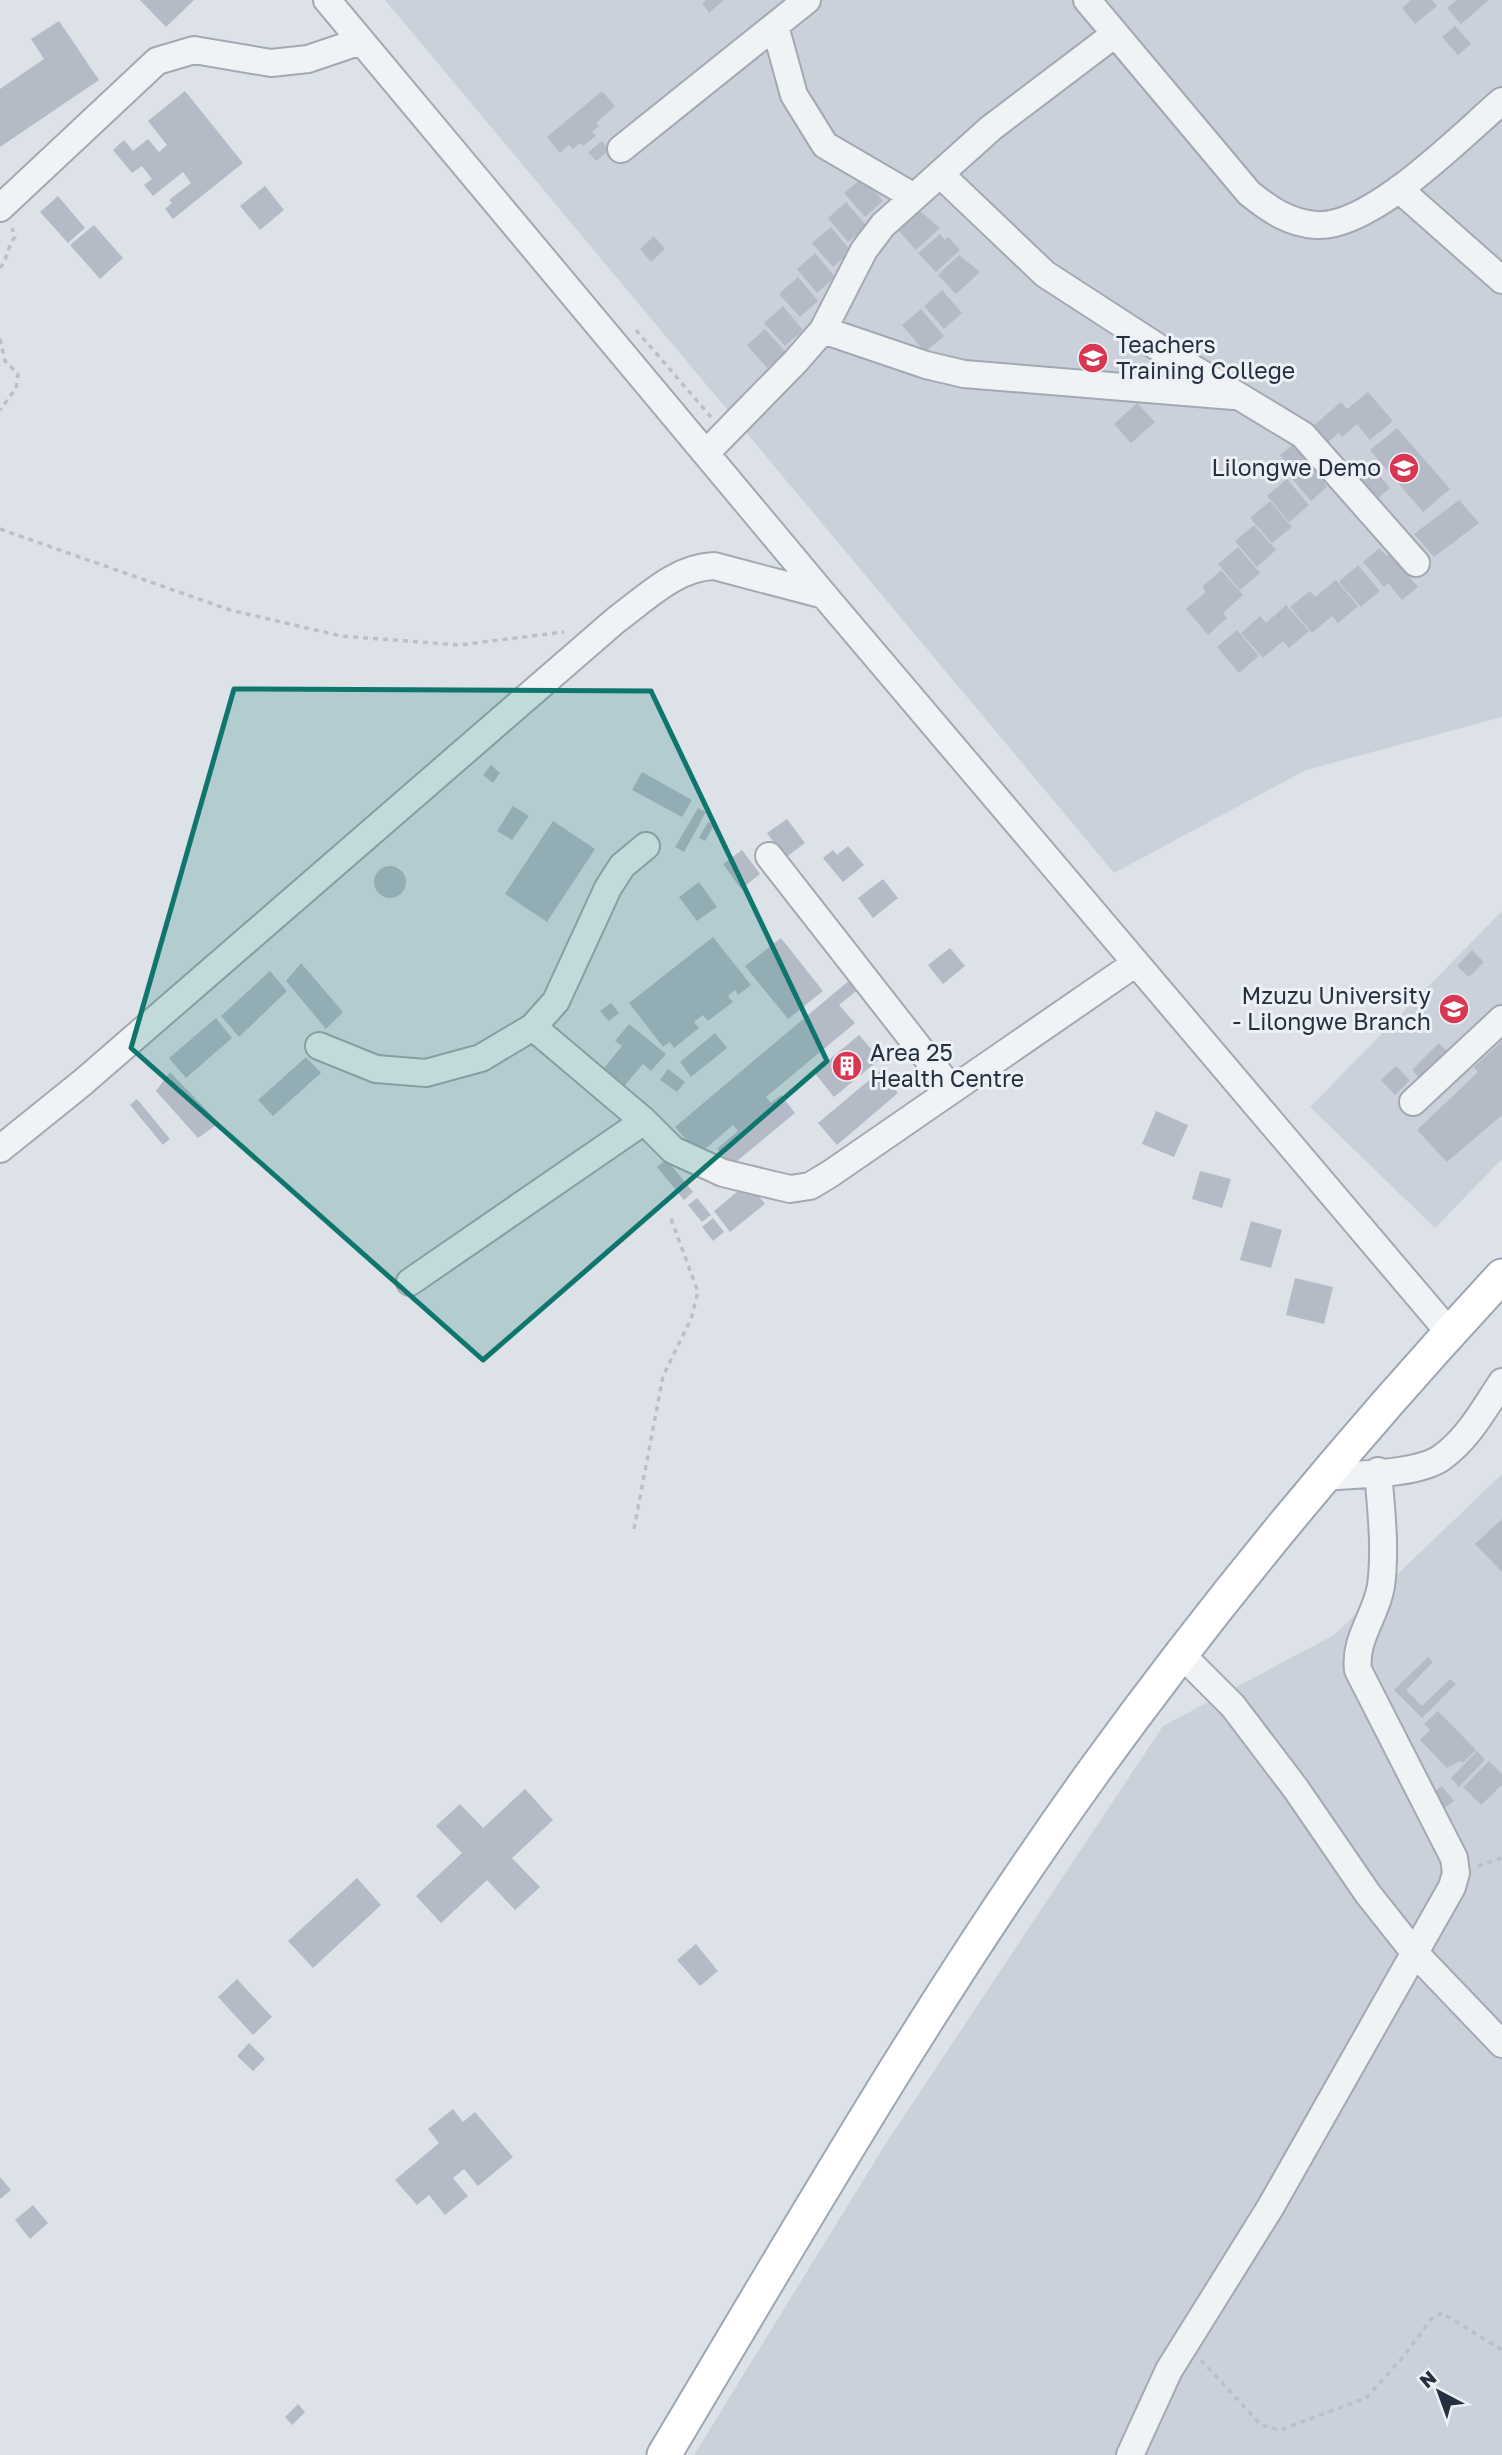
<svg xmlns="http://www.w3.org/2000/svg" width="1502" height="2455" font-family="'Golos Text',sans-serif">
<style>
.built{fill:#cbd1db}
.building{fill:#b4bbc6}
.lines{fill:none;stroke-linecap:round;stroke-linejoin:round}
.minor-casing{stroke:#a2a9b2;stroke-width:30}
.major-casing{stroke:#9ca6b5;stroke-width:37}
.path{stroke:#bbc0c7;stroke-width:3.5;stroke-dasharray:5 5;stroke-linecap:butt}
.minor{stroke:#f0f3f6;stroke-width:26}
.major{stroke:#fff;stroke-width:33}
.marked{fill:#0f766e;fill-opacity:0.2;stroke:#0f766e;stroke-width:5;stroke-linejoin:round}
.labels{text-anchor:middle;stroke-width:6;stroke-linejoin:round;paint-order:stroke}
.poi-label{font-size:23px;fill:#253040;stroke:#edf1f6;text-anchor:start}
</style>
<rect width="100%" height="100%" fill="#dde2e8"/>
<!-- built -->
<path class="built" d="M385 0H1502V717L1306 770 1114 873Z
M1502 911V1159L1435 1228 1310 1107Z
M1502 1474V2455H694L888 2140 1163 1726 1334 1635Z"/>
<!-- building -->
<path class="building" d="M140 0H194L166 27Z
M706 0H724L709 13 702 3Z
M1411 0H1432L1437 6 1415 24 1402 8Z
M1457 0H1489L1461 24 1447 8Z
M59 21 99 80 0 147V89L44 59 31 39Z
M1455 26 1471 44 1458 55 1442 37Z
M185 91 243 163 173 219 165 209 172 203 169 200 191 183 183 172 153 196 144 185 152 179 142 166 132 173 113 150 124 140 133 151 148 139 159 152 167 145 148 121Z
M602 91 615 106 596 123 599 126 592 132 596 136 583 146 580 143 573 149 569 145 560 153 547 137Z
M602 141 609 150 596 161 588 152Z
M863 177 883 201 865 217 844 193Z
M265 186 284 210 260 230 240 206Z
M58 196 85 228 68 243 40 212Z
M846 202 867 226 848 242 828 218Z
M920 211 940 228 916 250 899 231Z
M94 225 123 258 100 279 70 245Z
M831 227 851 251 833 267 812 243Z
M940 234 945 240 948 237 960 250 936 272 918 253Z
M654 236 665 249 651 262 640 249Z
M815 253 835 277 817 293 797 269Z
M959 255 980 272 956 294 938 275Z
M798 277 818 301 800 317 779 294Z
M942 290 962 313 944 329 924 306Z
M783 306 803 330 785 346 764 323Z
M921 309 944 336 925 352 902 325Z
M765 329 786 352 767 368 747 345Z
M1368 392 1393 421 1370 440 1357 424 1342 437 1339 433 1327 443 1312 427 1341 402 1347 409Z
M1137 403 1155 422 1131 443 1114 424Z
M1397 428 1450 489 1423 512 1370 450Z
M1296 442 1324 476 1321 478 1327 487 1311 501 1290 476 1294 472 1280 455Z
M1373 468 1390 488 1375 501 1358 481Z
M1287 479 1309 505 1289 522 1267 496Z
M1459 500 1479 523 1434 557 1414 534Z
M1270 501 1292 527 1272 543 1250 518Z
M1254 525 1276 550 1257 567 1235 541Z
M1238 547 1260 573 1240 590 1218 564Z
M1379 548 1387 556 1390 554 1418 587 1402 600 1388 583 1384 587 1363 562Z
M1358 565 1380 591 1361 607 1339 582Z
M1221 570 1243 595 1223 613 1227 618 1208 635 1186 609 1206 592 1202 587Z
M1336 580 1358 606 1338 623 1332 616 1312 633 1290 607 1310 591 1315 597Z
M1286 605 1309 631 1289 648 1283 641 1263 658 1241 633 1260 616 1266 623Z
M1237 630 1259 656 1239 673 1217 647Z
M491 765 500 773 493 783 483 775Z
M642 772 692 800 682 817 632 790Z
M513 806 529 816 512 840 497 831Z
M698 808 706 812 684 852 675 847Z
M787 819 805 843 785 858 767 833Z
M553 821 595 849 547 922 505 894Z
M708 822 714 825 705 841 699 838Z
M848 846 864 865 843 882 823 858 833 850 837 855Z
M742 850 760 874 741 889 723 864Z
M374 882a16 16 0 1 1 32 0a16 16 0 1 1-32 0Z
M883 879 898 898 873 918 858 898Z
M699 882 717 907 697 921 679 897Z
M713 937 751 985 738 995 735 990 728 996 733 1002 708 1021 703 1015 694 1022 699 1028 674 1048 670 1042 663 1047 629 1003Z
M781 938 823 991 788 1019 745 966Z
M950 948 965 966 943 984 928 965Z
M1472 950 1484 962 1469 977 1457 966Z
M301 963 343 1012 326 1029 286 981Z
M270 971 287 991 239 1037 221 1016Z
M852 978 860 988 839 1005 855 1023 766 1097 771 1103 781 1095 795 1113 731 1166 717 1149 738 1131 733 1125 699 1154 675 1127Z
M611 1003 619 1013 609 1021 600 1011Z
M216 1018 232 1038 186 1078 169 1058Z
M629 1024 666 1054 651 1071 643 1064 625 1085 604 1068 622 1046 615 1041Z
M715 1033 727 1048 691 1077 680 1062Z
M859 1035 880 1059 834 1097 814 1072Z
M1502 1041V1115L1447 1162 1417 1130 1478 1072 1474 1067Z
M1439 1043 1451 1055 1423 1082 1412 1070Z
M306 1057 321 1073 273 1116 258 1100Z
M1396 1066 1410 1080 1395 1095 1381 1080Z
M668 1069 685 1082 677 1092 660 1080Z
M880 1071 898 1093 837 1145 818 1123Z
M170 1072 219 1123 198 1138 156 1091Z
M137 1099 170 1139 163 1145 130 1105Z
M1156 1111 1188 1125 1174 1157 1142 1144Z
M666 1159 693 1192 684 1200 657 1167Z
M1200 1171 1231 1179 1222 1208 1192 1199Z
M748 1183 765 1204 730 1232 714 1211Z
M697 1198 711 1215 702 1222 688 1205Z
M713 1218 724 1232 713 1241 702 1227Z
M1251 1221 1282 1230 1271 1268 1240 1260Z
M1295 1278 1333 1287 1324 1324 1286 1315Z
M1502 1519V1572L1475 1544Z
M1428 1657 1433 1662 1406 1690 1422 1706 1450 1679 1456 1684 1422 1718 1394 1690Z
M1438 1711 1476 1750 1463 1763 1460 1761 1447 1768 1420 1740 1430 1730 1424 1724Z
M1477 1751 1485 1760 1459 1787 1451 1778Z
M1489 1761 1502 1774V1785L1481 1805 1463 1787Z
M1442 1786 1454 1801 1443 1809 1432 1794Z
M525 1789 553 1820 512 1858 540 1887 515 1910 487 1880 441 1923 416 1896 462 1853 436 1826 460 1804 483 1828Z
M357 1878 381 1905 313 1968 288 1941Z
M696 1944 718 1971 700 1986 677 1960Z
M237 1979 272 2017 253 2035 218 1997Z
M249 2043 265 2059 253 2071 237 2056Z
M453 2109 463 2122 475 2112 513 2157 478 2186 464 2169 453 2178 468 2196 445 2215 429 2195 417 2205 395 2180 439 2143 428 2129Z
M0 2177 11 2190 0 2199Z
M33 2205 48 2223 30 2239 15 2220Z
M298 2404 305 2412 292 2425 285 2417Z"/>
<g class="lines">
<!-- minor casing -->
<g class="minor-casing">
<path id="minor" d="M327 0 824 595 1449 1332
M1087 0 1249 193C1270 210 1289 223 1316 225 1371 229 1461 136 1502 101
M775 26 794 95 825 145 914 197
M621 149 807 0
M940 174 1045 274 1156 346 1303 435 1416 563
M1399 189 1502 280
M0 208 157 61 194 50 271 63 308 59 361 41
M823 330 926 365 964 374 1233 396
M706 453 796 361 823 330 864 250 883 225 991 128 1115 34
M769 856 952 1090
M533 1027 644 1121 673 1150 723 1173 790 1189 810 1186 830 1174 1136 963
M319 1046 376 1069 426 1073 481 1058 533 1027 556 1001 608 888 622 866 646 846
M1413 1102 1502 1019
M0 1149 82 1083 616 620C645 599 676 567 714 566L824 595
M410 1282 644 1121
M1325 1477C1356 1474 1416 1475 1441 1458 1468 1439 1484 1409 1502 1382
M1181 1654 1233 1706 1296 1789 1368 1894 1414 1952 1502 2044
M1130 2455 1169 2370 1270 2208 1452 1887 1456 1873 1454 1858 1358 1670C1354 1639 1376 1616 1381 1586 1386 1548 1381 1509 1378 1471"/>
</g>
<!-- major casing -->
<g class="major-casing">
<path id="major" d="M664 2455C802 2224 937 1989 1094 1771 1219 1598 1357 1432 1502 1276"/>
</g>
<!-- path -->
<path class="path" d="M0 268C8 258 7 247 15 237L12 228
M636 330 711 417
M0 339 5 361 18 374 16 388 0 410
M0 529 230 610 341 636 459 645 564 632
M634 1529 663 1376 691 1319 698 1292 670 1216
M1478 1866 1502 1858
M1201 2360 1261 2425 1280 2430 1366 2398 1404 2356 1432 2318 1442 2313 1502 2350"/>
<!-- minor -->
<use href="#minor" class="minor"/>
<!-- major -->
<use href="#major" class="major"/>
</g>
<!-- marked area -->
<path class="marked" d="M234 689 651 691 827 1061 483 1360 131 1048Z"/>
<!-- icons -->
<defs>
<g id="university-disc" transform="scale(1.575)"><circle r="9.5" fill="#d93751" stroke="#edf1f6"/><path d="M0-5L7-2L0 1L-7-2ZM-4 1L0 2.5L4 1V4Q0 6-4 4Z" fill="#fff"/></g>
<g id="school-disc" transform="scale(1.575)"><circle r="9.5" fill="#d93751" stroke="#edf1f6"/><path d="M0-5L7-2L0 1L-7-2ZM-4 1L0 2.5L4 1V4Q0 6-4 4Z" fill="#fff"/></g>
<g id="building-disc" transform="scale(1.575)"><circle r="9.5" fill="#d93751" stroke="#edf1f6"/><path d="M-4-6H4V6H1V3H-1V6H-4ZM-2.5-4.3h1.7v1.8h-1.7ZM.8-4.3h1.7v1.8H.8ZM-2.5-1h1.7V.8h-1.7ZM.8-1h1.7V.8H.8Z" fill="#fff"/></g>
</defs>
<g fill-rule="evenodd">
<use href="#university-disc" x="1093" y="358"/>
<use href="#school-disc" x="1404" y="468"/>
<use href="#university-disc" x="1454" y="1009"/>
<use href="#building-disc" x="847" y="1066"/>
</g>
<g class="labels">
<!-- poi labels -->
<g class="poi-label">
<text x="1116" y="353">Teachers<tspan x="1116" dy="26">Training College</tspan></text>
<text x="1381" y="476" text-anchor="end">Lilongwe Demo</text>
<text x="1431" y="1004" text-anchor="end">Mzuzu University<tspan x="1431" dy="26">- Lilongwe Branch</tspan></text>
<text x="870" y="1061">Area 25<tspan x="870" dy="26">Health Centre</tspan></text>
</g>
</g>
<!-- north arrow -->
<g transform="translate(1439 2392) rotate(319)" stroke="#edf1f6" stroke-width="5" paint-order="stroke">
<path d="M0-5L12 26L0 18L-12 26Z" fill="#253040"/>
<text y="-10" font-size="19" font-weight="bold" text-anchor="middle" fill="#253040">N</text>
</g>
</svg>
